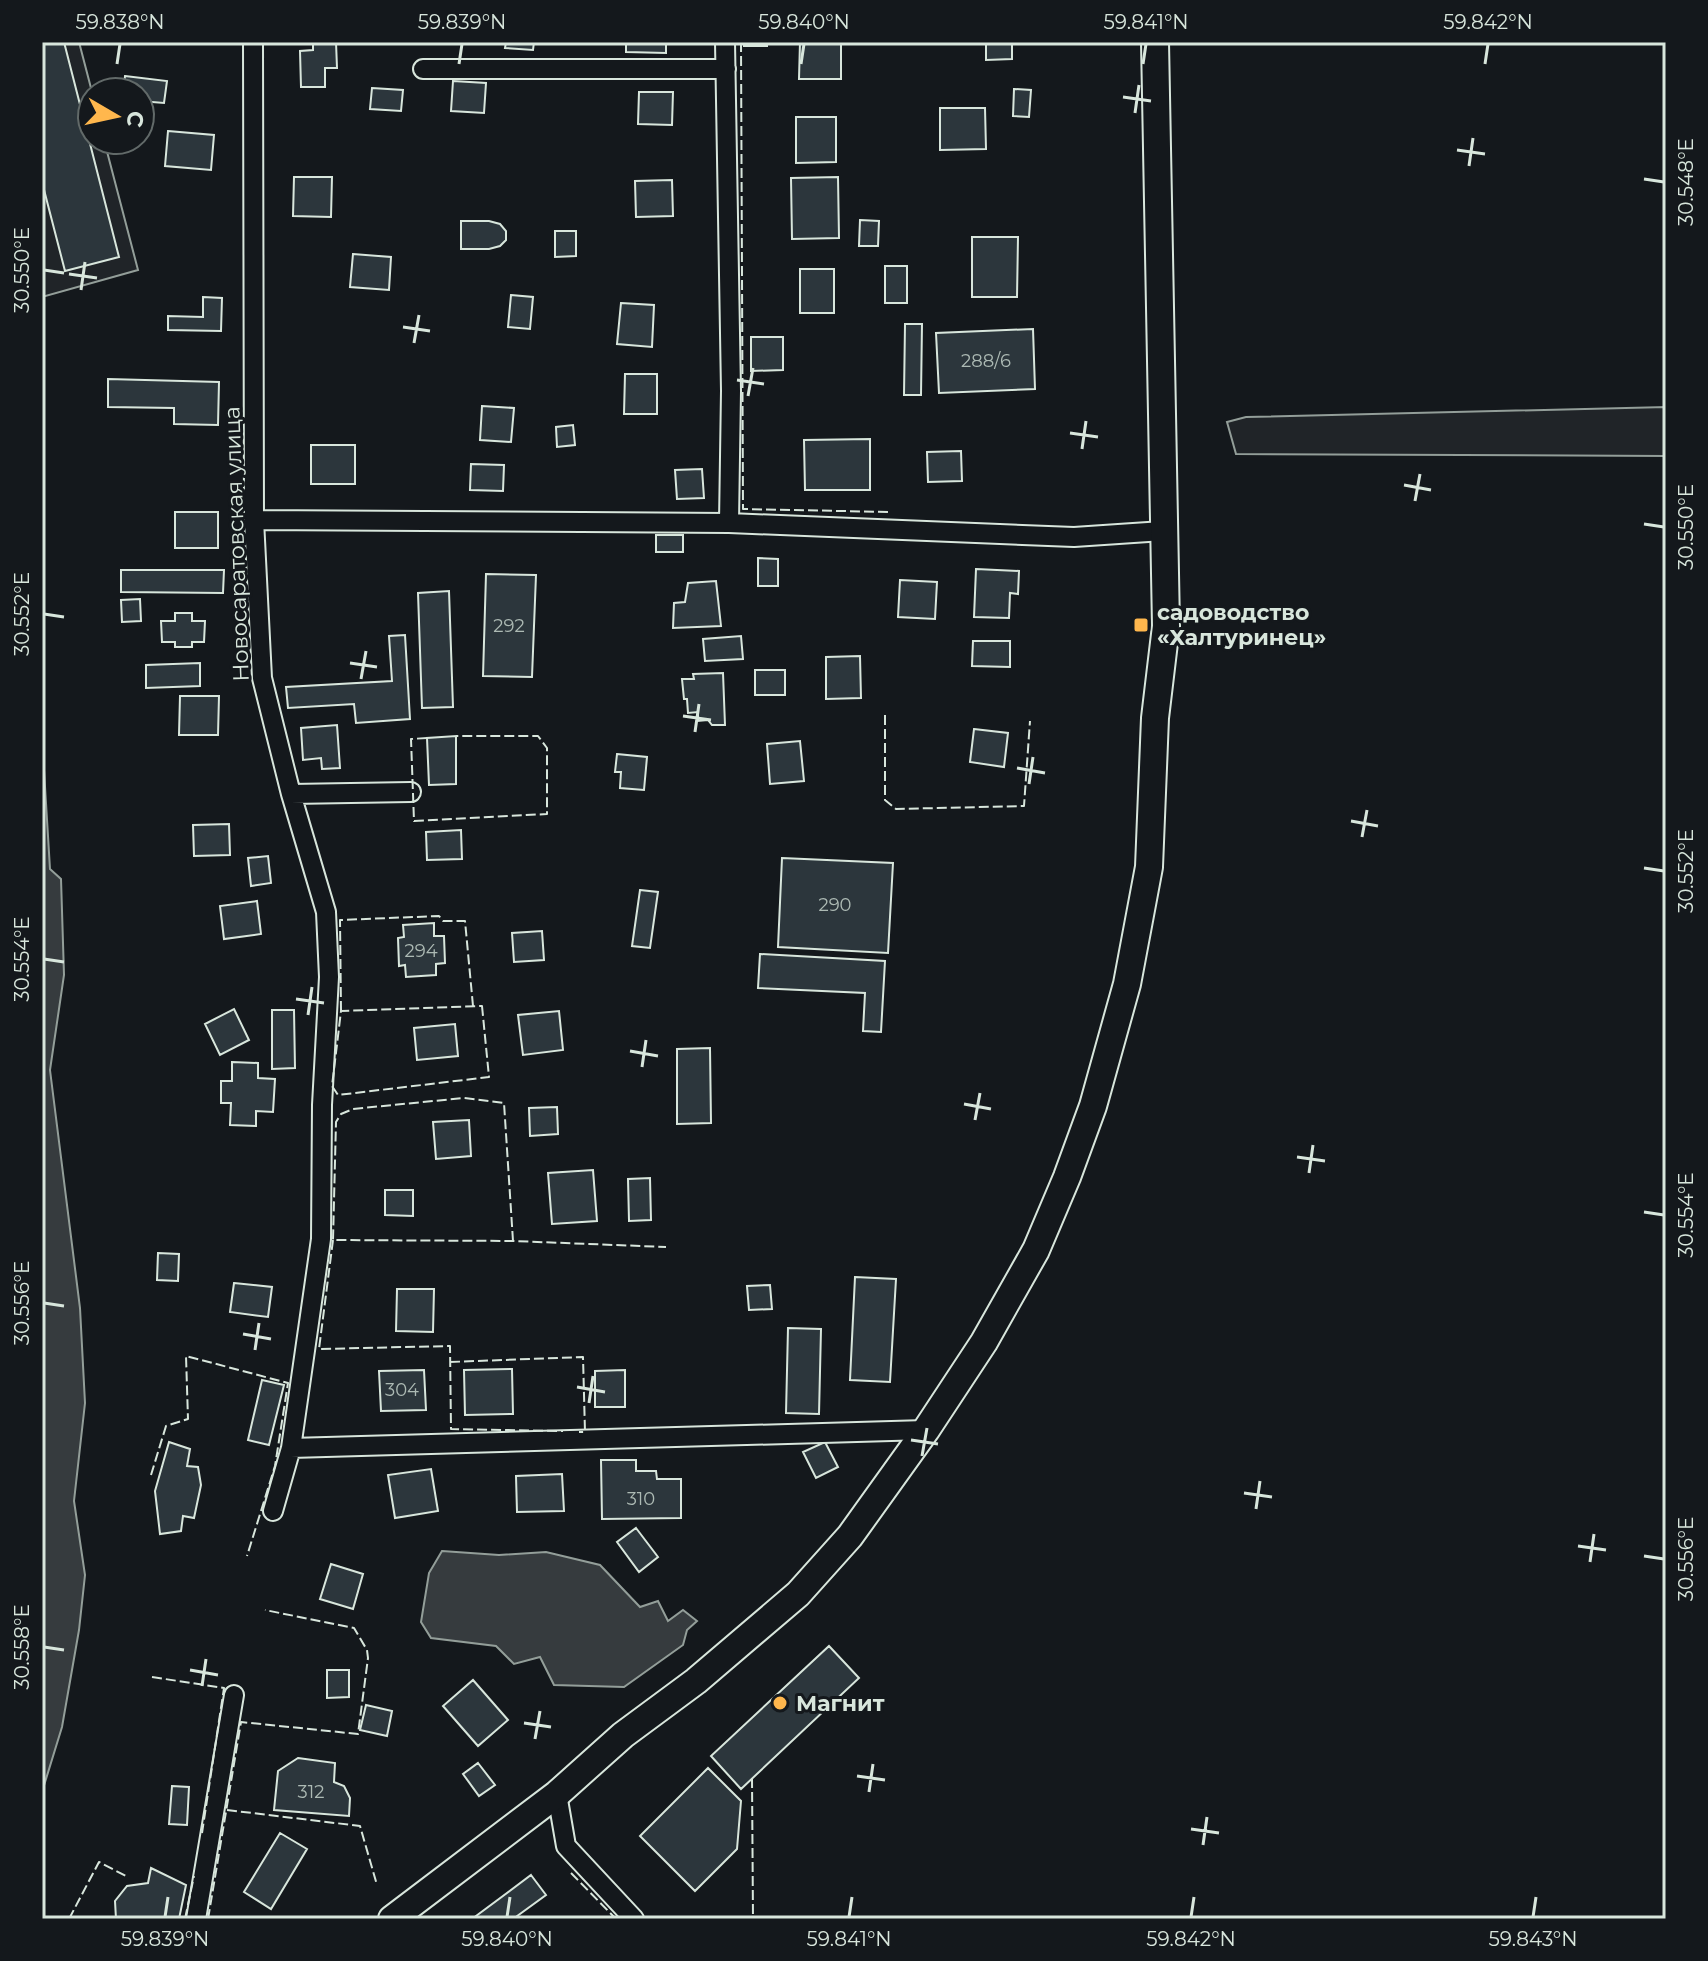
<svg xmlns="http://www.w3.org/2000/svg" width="1708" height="1961" font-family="Montserrat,sans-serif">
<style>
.green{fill:#202428;stroke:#939e99;stroke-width:2}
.water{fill:#363b3e;stroke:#939e99;stroke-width:2}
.building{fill:#2c363c;stroke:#d8e6dc;stroke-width:2}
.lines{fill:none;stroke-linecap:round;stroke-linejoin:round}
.minor-casing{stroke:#d8e6dc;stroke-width:22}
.secondary-casing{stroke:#d8e6dc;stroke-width:30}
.minor{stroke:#14181c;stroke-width:18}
.secondary{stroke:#14181c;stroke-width:26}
.fence{stroke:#d8e6dc;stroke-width:2;stroke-dasharray:10 4;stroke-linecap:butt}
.ticks{fill:none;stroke:#d8e6dc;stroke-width:3}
.poi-dot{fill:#ffb74d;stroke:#14181c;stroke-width:3}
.labels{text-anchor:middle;stroke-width:6;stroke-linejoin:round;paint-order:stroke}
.number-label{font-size:18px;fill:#adbab4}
.street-label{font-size:22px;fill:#d8e6dc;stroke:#14181c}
.poi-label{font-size:22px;font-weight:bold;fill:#d8e6dc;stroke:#14181c;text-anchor:start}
.neatline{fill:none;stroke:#d8e6dc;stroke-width:3}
.ticks-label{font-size:20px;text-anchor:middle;fill:#d8e6dc}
</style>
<rect width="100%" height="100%" fill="#14181c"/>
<!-- green -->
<path class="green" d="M42 42H79L92 92V140H104L138 270 42 297Z
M1666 407V456L1236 454 1227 422 1246 417Z"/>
<!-- water -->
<path class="water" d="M42 737 50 869 61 879 64 975 50 1070 80 1308 85 1403 74 1501 85 1575 79 1630 62 1727 42 1792Z
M442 1551 499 1555 546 1552 600 1565 640 1607 658 1601 668 1621 683 1610 697 1621 687 1630 683 1645 624 1687 554 1685 540 1657 514 1664 496 1646 431 1638 421 1622 429 1573Z"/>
<!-- building -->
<path class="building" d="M42 42H64L119 257 65 271 42 182Z
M313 42H336L337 68H325V87H301L300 51 313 50Z
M506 42H534L533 50 505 48Z
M626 42H666V53L626 52Z
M744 42H767V46H744Z
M800 42H841V79H799Z
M986 42H1012V59L986 60Z
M125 76 167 81 164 103 140 101V92H123Z
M453 81 486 83 484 113 451 111Z
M372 88 403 90 401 111 370 109Z
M1014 89 1031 90 1029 117 1013 116Z
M639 92H673L672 125 638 124Z
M940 108H985L986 149 940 150Z
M796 117H836V162L796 163Z
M168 131 214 135 211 170 165 166Z
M294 177H332L331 217 293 216Z
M838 177 839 238 792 239 791 178Z
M672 180 673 216 636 217 635 181Z
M860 220 879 221 878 246H859Z
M461 221H489L500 224 506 231V240L500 246 489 249H461Z
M555 231H576V256L555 257Z
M972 237H1018L1017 297H972Z
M353 254 391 257 389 290 350 287Z
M885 266H907V303H885Z
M800 269H834V313H800Z
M511 295 533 297 530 329 508 327Z
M203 297 222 298 221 331 168 330V316L203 317Z
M621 303 654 305 652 347 617 344Z
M905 324H922L921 395H904Z
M1033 329 1035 389 939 393 936 333Z
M751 337H783V370L751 371Z
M625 374H657V414H624Z
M108 379 219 382 218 425 174 424V408L108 407Z
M482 406 514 408 511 442 480 440Z
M573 425 575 445 557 447 556 427Z
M870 439V490H805L804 440Z
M311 445H355V484H311Z
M961 451 962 481 928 482 927 452Z
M471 464 504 465 503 491 470 490Z
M702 469 704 498 677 499 675 470Z
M175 512H218V548H175Z
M656 535H683V552H656Z
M758 558 778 559V586H758Z
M976 569 1019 571 1018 594 1010 593 1009 618 974 617Z
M121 570H224L223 593 121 592Z
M486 574 536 575 532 677 483 676Z
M900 580 937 582 935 619 898 617Z
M716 581 721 626 673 628 674 603 685 602 688 583Z
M449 591 453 707 422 708 418 593Z
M140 599 141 621 122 622 121 600Z
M175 613H192V621H205L204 642H192V647H175V642H162L161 621H175Z
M405 635 410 719 356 723 354 704 288 708 286 687 392 681 389 636Z
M741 636 743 659 705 661 703 639Z
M973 641H1010V667L972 666Z
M860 656 861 698 826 699V657Z
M200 663V686L146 688V665Z
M755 670H785V695H755Z
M723 673 725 725H712L708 720 698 721V712L688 713 687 699H684L682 679H694L693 674Z
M180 696H219L218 735H179Z
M337 725 340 768 322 769 321 758 303 760 301 728Z
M974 729 1008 733 1004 767 970 762Z
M456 736V784L429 785 427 738Z
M800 741 804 781 770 784 767 744Z
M617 754 647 757 644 790 620 788 621 772H615Z
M229 824 230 855 194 856 193 825Z
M461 830 462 859 427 860 426 832Z
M268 856 271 883 251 886 248 858Z
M782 858 893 863 888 953 778 947Z
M640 890 658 892 650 948 632 946Z
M257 901 261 934 224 939 220 906Z
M434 923V936H444L445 963 436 964V975L406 977 405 965 399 966 398 938 404 937 403 925Z
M542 931 544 960 514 962 512 933Z
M760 954 885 961 881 1032 863 1031 865 993 758 988Z
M234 1009 249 1040 220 1055 205 1024Z
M272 1010H294L295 1068 272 1069Z
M559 1011 563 1050 523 1055 518 1015Z
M455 1024 458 1056 417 1060 414 1028Z
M710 1048 711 1123 677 1124V1049Z
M232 1062 258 1063V1078L275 1079 273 1112 256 1111V1126L230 1125 231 1103H221V1081H232Z
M557 1107 558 1134 530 1136 529 1108Z
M469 1120 471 1156 436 1159 433 1122Z
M593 1170 597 1221 552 1224 548 1173Z
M650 1178 651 1220 629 1221 628 1179Z
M385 1190H413V1216L385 1215Z
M158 1253 179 1254 178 1281 157 1280Z
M855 1277 896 1279 890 1382 850 1380Z
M234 1283 272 1287 268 1317 230 1312Z
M770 1285 772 1309 749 1310 747 1286Z
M397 1289H434L433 1332 396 1331Z
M788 1328 821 1329 819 1414 786 1413Z
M512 1369 513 1414 465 1415 464 1370Z
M424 1370 426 1410 381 1411 379 1371Z
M625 1370V1407H595V1371Z
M262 1380 284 1385 269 1445 248 1440Z
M169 1442 190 1449 187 1466 198 1467 201 1485 194 1518 183 1516 181 1531 160 1534 155 1491Z
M825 1442 838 1467 816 1478 803 1452Z
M601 1460H636V1471H656L657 1479H681V1518L602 1519Z
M431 1469 438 1511 395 1518 388 1475Z
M562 1474 564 1511 517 1512 516 1476Z
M636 1528 658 1557 639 1572 617 1542Z
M331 1564 363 1574 353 1609 320 1599Z
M829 1646 859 1678 741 1789 711 1756Z
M327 1670H349V1697L327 1698Z
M473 1680 508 1720 478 1746 443 1706Z
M366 1705 392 1711 387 1736 360 1730Z
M298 1758 335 1763 334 1782 344 1786 350 1798 349 1816 274 1810 278 1771Z
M478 1763 495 1785 479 1796 463 1774Z
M708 1768 741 1801 737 1849 695 1891 640 1836Z
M172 1786 189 1787 187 1825 169 1824Z
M280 1833 307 1849 271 1909 244 1892Z
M151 1868 186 1885 179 1919H116L115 1901 127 1886 148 1883Z
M531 1875 546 1895 513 1919H472Z"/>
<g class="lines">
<!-- minor casing -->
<g class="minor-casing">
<path id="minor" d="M253 42 254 520 262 678 291 794 326 912 329 977 322 1105 321 1239 291 1448 273 1511
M725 42 731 391 729 523
M423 69H726
M254 520 729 523 1074 537 1163 531
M291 794 411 792
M291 1448 926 1430
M557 1794 566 1846 634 1919
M196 1919 234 1695"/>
</g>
<!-- secondary casing -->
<g class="secondary-casing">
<path id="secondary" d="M392 1919 557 1794 623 1735 696 1681 798 1594 850 1536 926 1430 984 1342 1036 1250 1067 1177 1093 1106 1127 984 1149 867 1155 718 1166 626 1155 42"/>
</g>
<!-- minor -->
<use href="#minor" class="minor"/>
<!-- secondary -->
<use href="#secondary" class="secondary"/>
<!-- fence -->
<path class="fence" d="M741 42 743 509 890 512
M885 715V800L896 809 1024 806 1030 721
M427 738 411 739 414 821 547 814V748L538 736H456
M482 1006 489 1077 338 1095 332 1086 341 1011Z
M341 1011 340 920 439 916 443 921H465L473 1006
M333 1240 319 1349 450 1346 451 1429 563 1431
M513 1241 504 1103 464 1098 353 1109 341 1114 336 1122 333 1240 513 1241 666 1247
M450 1362 583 1357 585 1432H579
M151 1475 166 1426 188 1419 186 1356 288 1383 275 1466 247 1556
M152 1677 224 1688 202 1833
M752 1778 753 1919
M227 1810 360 1826 377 1885
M571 1873 616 1919
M69 1919 99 1862 126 1876
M185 1919 194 1876
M208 1919 241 1722 358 1734 368 1658 367 1650 354 1628 265 1610"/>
</g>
<!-- ticks -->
<path class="ticks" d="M117 64 120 44M459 64 462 44M801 64 804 44M1143 64 1146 44M1485 64 1488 44M1123 97 1151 101M1135 113 1139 85M1457 150 1485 154M1469 166 1473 138M1644 179 1664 182M44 270 64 273M69 274 97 278M81 290 85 262M403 327 430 331M414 343 419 315M737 380 764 384M748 396 753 368M1070 433 1098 437M1082 449 1086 421M1404 485 1431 490M1415 501 1420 474M1644 524 1664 527M44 614 64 617M350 663 377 667M361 679 366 651M683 716 711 720M695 732 699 704M1017 768 1045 773M1029 784 1033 757M1351 821 1378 826M1362 837 1367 810M1644 868 1664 871M44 959 64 962M296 999 324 1003M308 1015 312 987M630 1051 658 1056M642 1067 646 1040M964 1104 991 1109M975 1120 980 1093M1297 1157 1325 1161M1309 1173 1313 1145M1644 1212 1664 1215M44 1303 64 1306M243 1334 271 1339M255 1350 259 1323M577 1387 605 1392M589 1403 593 1376M911 1440 938 1444M922 1456 927 1428M1244 1493 1272 1497M1256 1509 1260 1481M1578 1546 1606 1550M1644 1556 1664 1559M1590 1562 1594 1534M44 1647 64 1650M190 1670 218 1675M202 1686 206 1659M524 1723 551 1727M535 1739 540 1711M857 1776 885 1780M869 1792 873 1764M1191 1829 1219 1833M1203 1845 1207 1817M165 1917 168 1897M507 1917 510 1897M849 1917 852 1897M1191 1917 1194 1897M1533 1917 1536 1897"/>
<!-- markers -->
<g class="poi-dot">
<rect x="1133" y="617" width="16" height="16" rx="4"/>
<circle cx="780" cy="1703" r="8"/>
</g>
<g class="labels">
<!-- number labels -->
<g class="number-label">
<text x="986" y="367">288/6</text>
<text x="509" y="632">292</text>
<text x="835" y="911">290</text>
<text x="421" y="957">294</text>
<text x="402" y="1396">304</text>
<text x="641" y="1505">310</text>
<text x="311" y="1798">312</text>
</g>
<!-- street labels -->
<g class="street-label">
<text transform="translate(236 544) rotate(-92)" y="8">Новосаратовская улица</text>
</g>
<!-- poi labels -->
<g class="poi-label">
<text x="1157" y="620">садоводство<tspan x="1157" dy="25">«Халтуринец»</tspan></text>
<text x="796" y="1711">Магнит</text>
</g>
</g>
<!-- border -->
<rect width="1708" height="1961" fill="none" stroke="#14181c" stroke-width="88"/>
<!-- north arrow -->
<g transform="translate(116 116) rotate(99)"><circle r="38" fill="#14181c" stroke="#626a69" stroke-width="2"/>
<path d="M0-6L14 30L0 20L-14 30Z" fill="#ffb74d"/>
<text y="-12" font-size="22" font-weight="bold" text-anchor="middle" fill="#d8e6dc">С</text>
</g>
<rect x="44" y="44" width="1620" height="1873" class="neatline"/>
<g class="ticks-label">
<text x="120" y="29">59.838°N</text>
<text x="462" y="29">59.839°N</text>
<text x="804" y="29">59.840°N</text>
<text x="1146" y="29">59.841°N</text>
<text x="1488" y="29">59.842°N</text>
<text transform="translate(1686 182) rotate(-90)" y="7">30.548°E</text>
<text transform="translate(22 270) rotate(-90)" y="7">30.550°E</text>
<text transform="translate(1686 527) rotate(-90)" y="7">30.550°E</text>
<text transform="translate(22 614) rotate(-90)" y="7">30.552°E</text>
<text transform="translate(1686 871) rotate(-90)" y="7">30.552°E</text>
<text transform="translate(22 959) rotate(-90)" y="7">30.554°E</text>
<text transform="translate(1686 1215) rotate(-90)" y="7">30.554°E</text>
<text transform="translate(22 1303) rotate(-90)" y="7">30.556°E</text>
<text transform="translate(1686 1559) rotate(-90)" y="7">30.556°E</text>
<text transform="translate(22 1647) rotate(-90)" y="7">30.558°E</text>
<text x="165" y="1946">59.839°N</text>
<text x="507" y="1946">59.840°N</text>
<text x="849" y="1946">59.841°N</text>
<text x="1191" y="1946">59.842°N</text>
<text x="1533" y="1946">59.843°N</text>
</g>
</svg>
